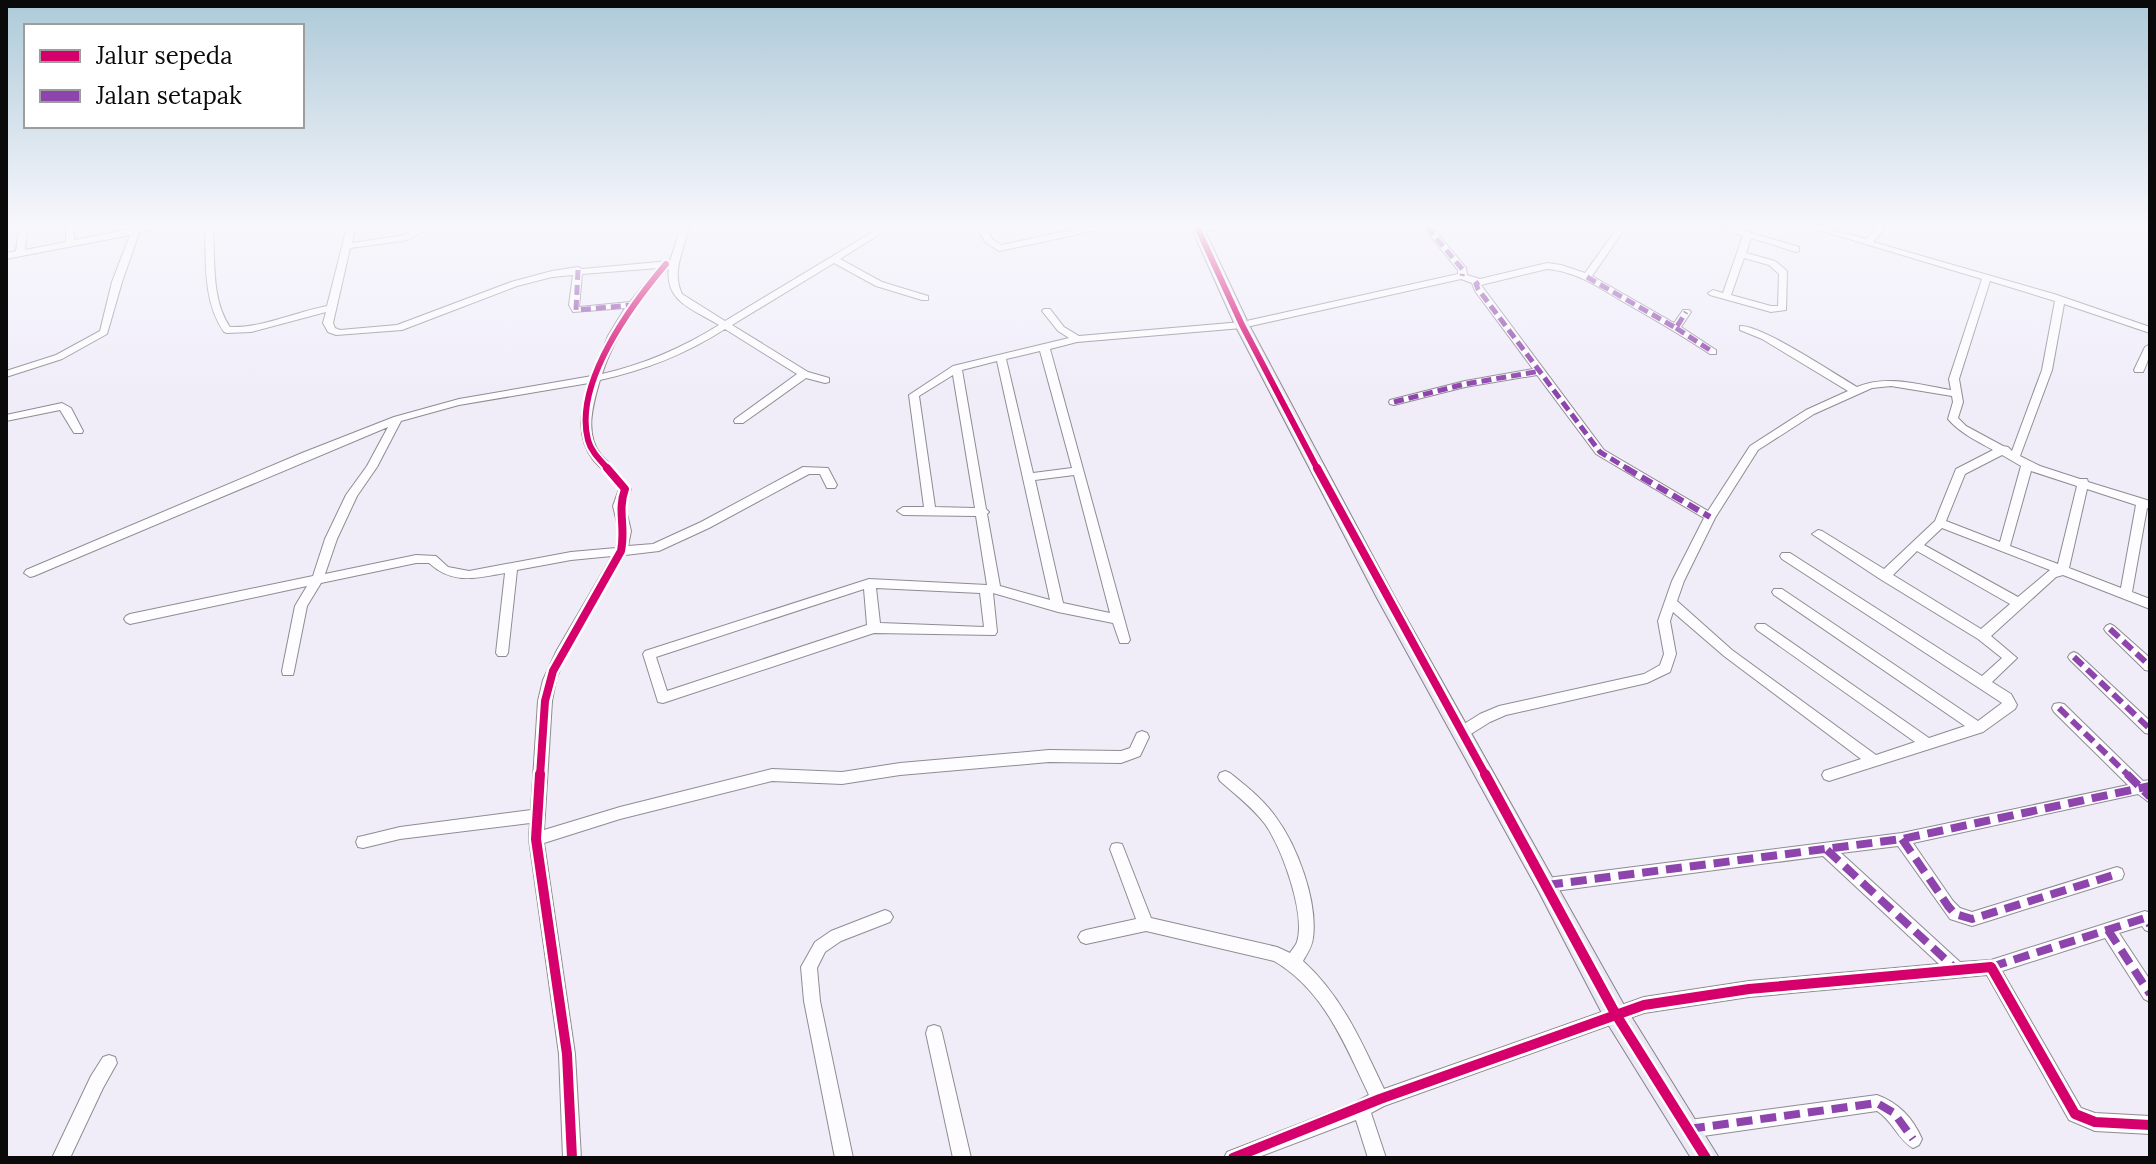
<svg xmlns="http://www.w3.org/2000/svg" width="2156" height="1164" font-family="Lora,serif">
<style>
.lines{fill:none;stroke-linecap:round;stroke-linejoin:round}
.street-casing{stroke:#8e8c92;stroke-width:2}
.secondary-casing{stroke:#848388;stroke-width:2}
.street{fill:#fdfcfe;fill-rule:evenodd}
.secondary{fill:#ebe7f4;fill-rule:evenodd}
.quiet-far2{stroke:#8e44ad;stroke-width:5;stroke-dasharray:10 5;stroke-linecap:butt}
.quiet-far1{stroke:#8e44ad;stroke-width:6;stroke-dasharray:12 6;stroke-linecap:butt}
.quiet{stroke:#8e44ad;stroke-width:8;stroke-dasharray:16 8;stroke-linecap:butt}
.cycleway-far2-casing{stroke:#fff;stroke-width:10}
.cycleway-far1-casing{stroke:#fff;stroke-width:13}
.cycleway-casing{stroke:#fff;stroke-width:15}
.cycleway-far2{stroke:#d6006c;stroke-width:6}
.cycleway-far1{stroke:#d6006c;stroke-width:8}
.cycleway{stroke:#d6006c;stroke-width:10}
</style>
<rect width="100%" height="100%" fill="#f0edf9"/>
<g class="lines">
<!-- street casing -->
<g class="street-casing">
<path id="street" d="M19 227H27L25 250 66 242V227H74V240L142 227H159L139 233 122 282 107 334 62 359 6 377V371L56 355 100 331 112 282 130 235 6 259V253L16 251Z
M205 227H213C215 259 211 300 230 327 263 328 295 312 327 306L347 227H355L352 243 405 235 415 228H421V232L408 240 350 248 333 323 335 328 340 330 397 325 511 282 552 271 578 267 582 269 670 261 681 227H689C684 250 671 271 682 294L725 321 881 227H891L840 259 882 282 928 296V300H922L876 286 834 263 732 325 808 372 829 378V382L825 383 806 378 743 423H735L734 421 735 419 797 374 725 329C686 354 646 370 600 380 593 404 584 434 601 455 611 466 622 476 631 489L625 506 631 531 628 546 653 544 701 522 803 467 828 468 837 485 835 488H827L820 474H809L709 528 659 551 625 555 563 662 556 680 552 701 544 830 620 807 772 769 842 772 900 763 1049 750 1121 751 1130 748 1137 733 1142 731 1147 733 1149 737 1140 756 1121 763 1049 762 900 775 842 784 772 781 620 819 544 843 575 1054 581 1158H563L559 1054 529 839 530 823 400 839 363 848 358 847 356 842 358 837 363 836 400 827 531 810 538 701 543 680 557 650 612 556 571 560 517 570 508 653 506 656H498L496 653 505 573C476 578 453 585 429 563H416L321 583 307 606 294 671 293 675H283L282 671 295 606 307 586 130 624 126 622 124 619 126 616 130 614 313 576 325 539 346 495 367 466 388 427 34 576 30 577 24 573 26 570 302 453 394 417 459 399 592 376 608 336 625 308 573 312 569 305 573 275 552 277 517 286 402 330 336 335 328 332 323 323 326 312 251 332 227 333 224 332C203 302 206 262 205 227ZM669 267C664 302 693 309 719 325 682 348 645 364 602 374 616 332 640 299 669 267ZM658 268 630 302 579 307 582 274ZM589 383C581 409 575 437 594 461 603 470 612 478 619 489L613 506 619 531 616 548 571 552 469 571 448 567 436 556 416 555 325 574 337 539 357 496 377 467 401 421 459 405Z
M982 227H992L988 231 992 239 1001 245 1086 227H1102L1098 230 999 251 985 242 979 230Z
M1193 227H1222L1218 230 1197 231 1194 230Z
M1423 227H1432L1466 268 1467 275 1480 279 1547 263 1561 265 1585 273 1618 227H1626L1592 276 1674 323 1683 310H1689L1691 312 1681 327 1716 350V354H1710C1681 335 1652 318 1622 301 1599 287 1575 271 1547 269L1481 285 1604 450 1708 511 1750 446 1806 410 1848 391 1762 339 1740 330V326C1762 325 1833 373 1857 387 1887 374 1920 385 1951 390L1949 379 1982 279 1809 227H1822L1866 239 1877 227H1886L1873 242 2054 294 2150 327V333L2064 304 2052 370 2020 456 2040 466 2080 479H2087L2088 482 2150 501V509L2147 508 2132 592 2150 599V609L2063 575 2056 577 1991 636 2017 658 1992 682 2011 694 2017 705 2015 709 1983 732 1829 781 1824 779 1822 775 1824 771 1861 759 1724 656 1673 612 1670 621 1676 654 1670 672 1647 683 1506 715 1490 722 1466 737 1461 739 1456 737 1454 733 1456 729 1480 714 1499 706 1644 674 1660 665 1664 654 1658 621 1672 581 1704 518 1596 454 1537 375 1465 387 1394 405 1390 404 1389 402 1390 400 1465 381 1533 369 1475 291 1472 283 1461 279 1242 328 1077 342 1050 349 1130 640 1128 643H1120L1113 623 1058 612 993 593 997 632 995 635 874 633 663 703 658 702 643 654 645 651 869 579 987 585 976 516 903 515 897 511 903 507H924L909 395 953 366 1069 338 1058 331 1042 311 1044 309H1050L1064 327 1079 336 1242 322 1458 274V270ZM1990 281 2055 301 2042 370 2012 451 2008 447 2003 446 1966 426 1958 418 1963 402 1959 379ZM1040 351 1072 468 1033 473 1006 359ZM997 361 1050 600 1000 586 987 514 989 512 986 509 962 370ZM953 375 975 508 935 507 919 396ZM1891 386 1952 396 1953 402 1948 419C1960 433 1977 441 1993 450L1956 469 1935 521 1884 569 1822 531 1818 530 1812 534 1880 579 1978 639 2002 658 1982 676 1790 553H1782L1780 556 1782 559 2002 703 1978 721 1782 589H1774L1772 592 1774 595 1965 726 1929 738 1765 624H1757L1755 627 1757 630 1915 742 1876 755 1732 650 1677 601 1684 581 1715 518 1758 450 1814 414 1872 388ZM2002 455 2021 466 2000 542 1946 521 1965 474ZM2031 471 2077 486 2058 564 2010 546ZM1074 475 1110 613 1063 603 1035 480ZM2087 489 2136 505 2121 588 2069 568ZM1942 528 2050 570 2018 597 1924 545ZM1917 551 2010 604 1981 629 1893 575ZM876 588 980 593 984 627 880 623ZM864 589 867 625 667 691 656 657Z
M1718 227H1731L1799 247V251L1796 252 1751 238 1746 253 1775 261 1787 271 1786 310 1771 312 1710 295 1708 293 1713 290 1723 293 1743 236ZM1744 258 1769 265 1779 274 1778 306H1771L1731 295Z
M2150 344C2150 355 2148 362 2143 372H2135L2134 370 2145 347Z
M62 403 71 408 83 431 82 433H74L60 410 6 421V415Z
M2110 624 2114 626 2150 658V671L2145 670 2106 632 2104 629 2106 626Z
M2074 652 2078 654 2150 721V734L2145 733 2070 660 2068 657 2070 654Z
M2059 703 2064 704 2143 781 2150 780V803L2138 794 1913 843 1953 901 1960 908 1972 912 2117 867 2122 869 2124 874 2122 879 1972 926 1950 919 1898 846 1841 853 1960 962 1991 960 2145 911 2150 913V932L2145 930 2142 926 2119 933 2150 980V1002L2144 999 2105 938 2002 971 2081 1108 2095 1113 2150 1116V1134L2095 1131 2069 1120 1987 975 1749 997 1644 1013 1384 1106 1371 1113 1386 1158H1368L1356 1120 1256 1158H1224L1227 1152 1356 1102 1369 1095C1345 1045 1324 990 1274 961L1146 931 1086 944 1081 942 1078 937 1081 932 1086 930 1136 919 1110 849 1112 844 1117 843 1122 844 1124 849 1151 918 1277 947 1290 953C1291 951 1296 945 1297 942 1306 914 1282 848 1265 824 1253 808 1236 795 1220 781L1218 777 1220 773 1225 771 1230 773C1246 786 1263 799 1275 816 1297 845 1318 901 1313 938 1312 947 1307 954 1303 961 1342 996 1362 1043 1384 1089L1644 997 1749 981 1939 964 1823 856 1547 892 1542 890 1540 885 1542 880 1547 878 1902 833 2128 785 2054 712 2052 708 2054 704Z
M885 910 890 912 893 917 890 922 841 941 825 952 817 968 820 1001 853 1158H835L804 1001 801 967 815 942 831 931Z
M934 1025 940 1027 942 1033 971 1158H953L926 1033 928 1027Z
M109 1055 115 1057 117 1063 103 1088 70 1158H52L91 1076 103 1057Z
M1877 1095C1899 1103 1913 1118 1922 1139L1919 1145 1913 1148C1898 1140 1893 1121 1877 1111L1689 1138 1683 1135 1680 1129 1683 1123 1689 1120Z"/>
</g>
<!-- secondary casing -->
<g class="secondary-casing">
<path id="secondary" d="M1191 227H1203L1249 325 1394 596 1624 1005 1719 1158H1691L1606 1021 1539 892 1377 598 1235 325Z"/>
</g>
<!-- street -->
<use href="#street" class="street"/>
<!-- secondary -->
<use href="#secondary" class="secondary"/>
<!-- quiet-far2 -->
<path class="quiet-far2" d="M1427 227 1463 270 1462 276
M578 270 576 310 632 305
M1587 277 1676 328 1686 312
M1479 282 1476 284 1478 289 1600 452 1630 470
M1676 328 1713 352
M1394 402 1465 384 1541 371"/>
<!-- quiet-far1 -->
<path class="quiet-far1" d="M1626 468 1710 517
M2110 629 2150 666
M2074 657 2150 729
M2059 708 2129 776"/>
<!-- quiet -->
<path class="quiet" d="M2127 774 2150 797
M1902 839 1948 906 1955 914 1972 919 2117 874
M1827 850 1957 970
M1547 885 1902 839 2150 786
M2108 930 2150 994
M1991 967 2145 918 2150 925
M1689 1129 1877 1103 1894 1113 1913 1139"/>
<!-- cycleway-far2 casing -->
<g class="cycleway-far2-casing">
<path id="cycleway-far2" d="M1197 227 1242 325 1318 470
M609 470C601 461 591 452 588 440 573 383 632 304 666 264"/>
</g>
<!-- cycleway-far1 casing -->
<g class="cycleway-far1-casing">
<path id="cycleway-far1" d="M1317 468 1486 776
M540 776 545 701 553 671 621 551C626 527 617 511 625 489L607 468"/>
</g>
<!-- cycleway casing -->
<g class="cycleway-casing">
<path id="cycleway" d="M540 774 536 839 567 1054 572 1158
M1485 774 1615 1013 1706 1158
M1233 1158 1380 1099 1644 1005 1749 989 1991 967 2075 1114 2095 1122 2150 1125"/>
</g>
<!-- cycleway-far2 -->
<use href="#cycleway-far2" class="cycleway-far2"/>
<!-- cycleway-far1 -->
<use href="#cycleway-far1" class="cycleway-far1"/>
<!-- cycleway -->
<use href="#cycleway" class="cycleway"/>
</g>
<!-- sky -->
<linearGradient id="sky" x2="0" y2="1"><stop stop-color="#adcad8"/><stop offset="0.58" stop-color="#f8f7fc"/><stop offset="1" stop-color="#f8f7fc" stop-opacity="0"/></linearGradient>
<rect width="2156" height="390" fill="url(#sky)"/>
<!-- border -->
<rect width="2156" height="1164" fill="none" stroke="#0a0a0a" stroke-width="16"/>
<!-- legend -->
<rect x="24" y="24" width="280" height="104" fill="#ffffff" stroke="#9d9d9d" stroke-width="2"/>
<rect x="40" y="50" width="40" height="12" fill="#d6006c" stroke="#9d9d9d" stroke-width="2"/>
<text x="96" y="64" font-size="24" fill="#0a0a0a">Jalur sepeda</text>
<rect x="40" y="90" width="40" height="12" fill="#8e44ad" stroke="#9d9d9d" stroke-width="2"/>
<text x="96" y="104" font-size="24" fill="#0a0a0a">Jalan setapak</text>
</svg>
